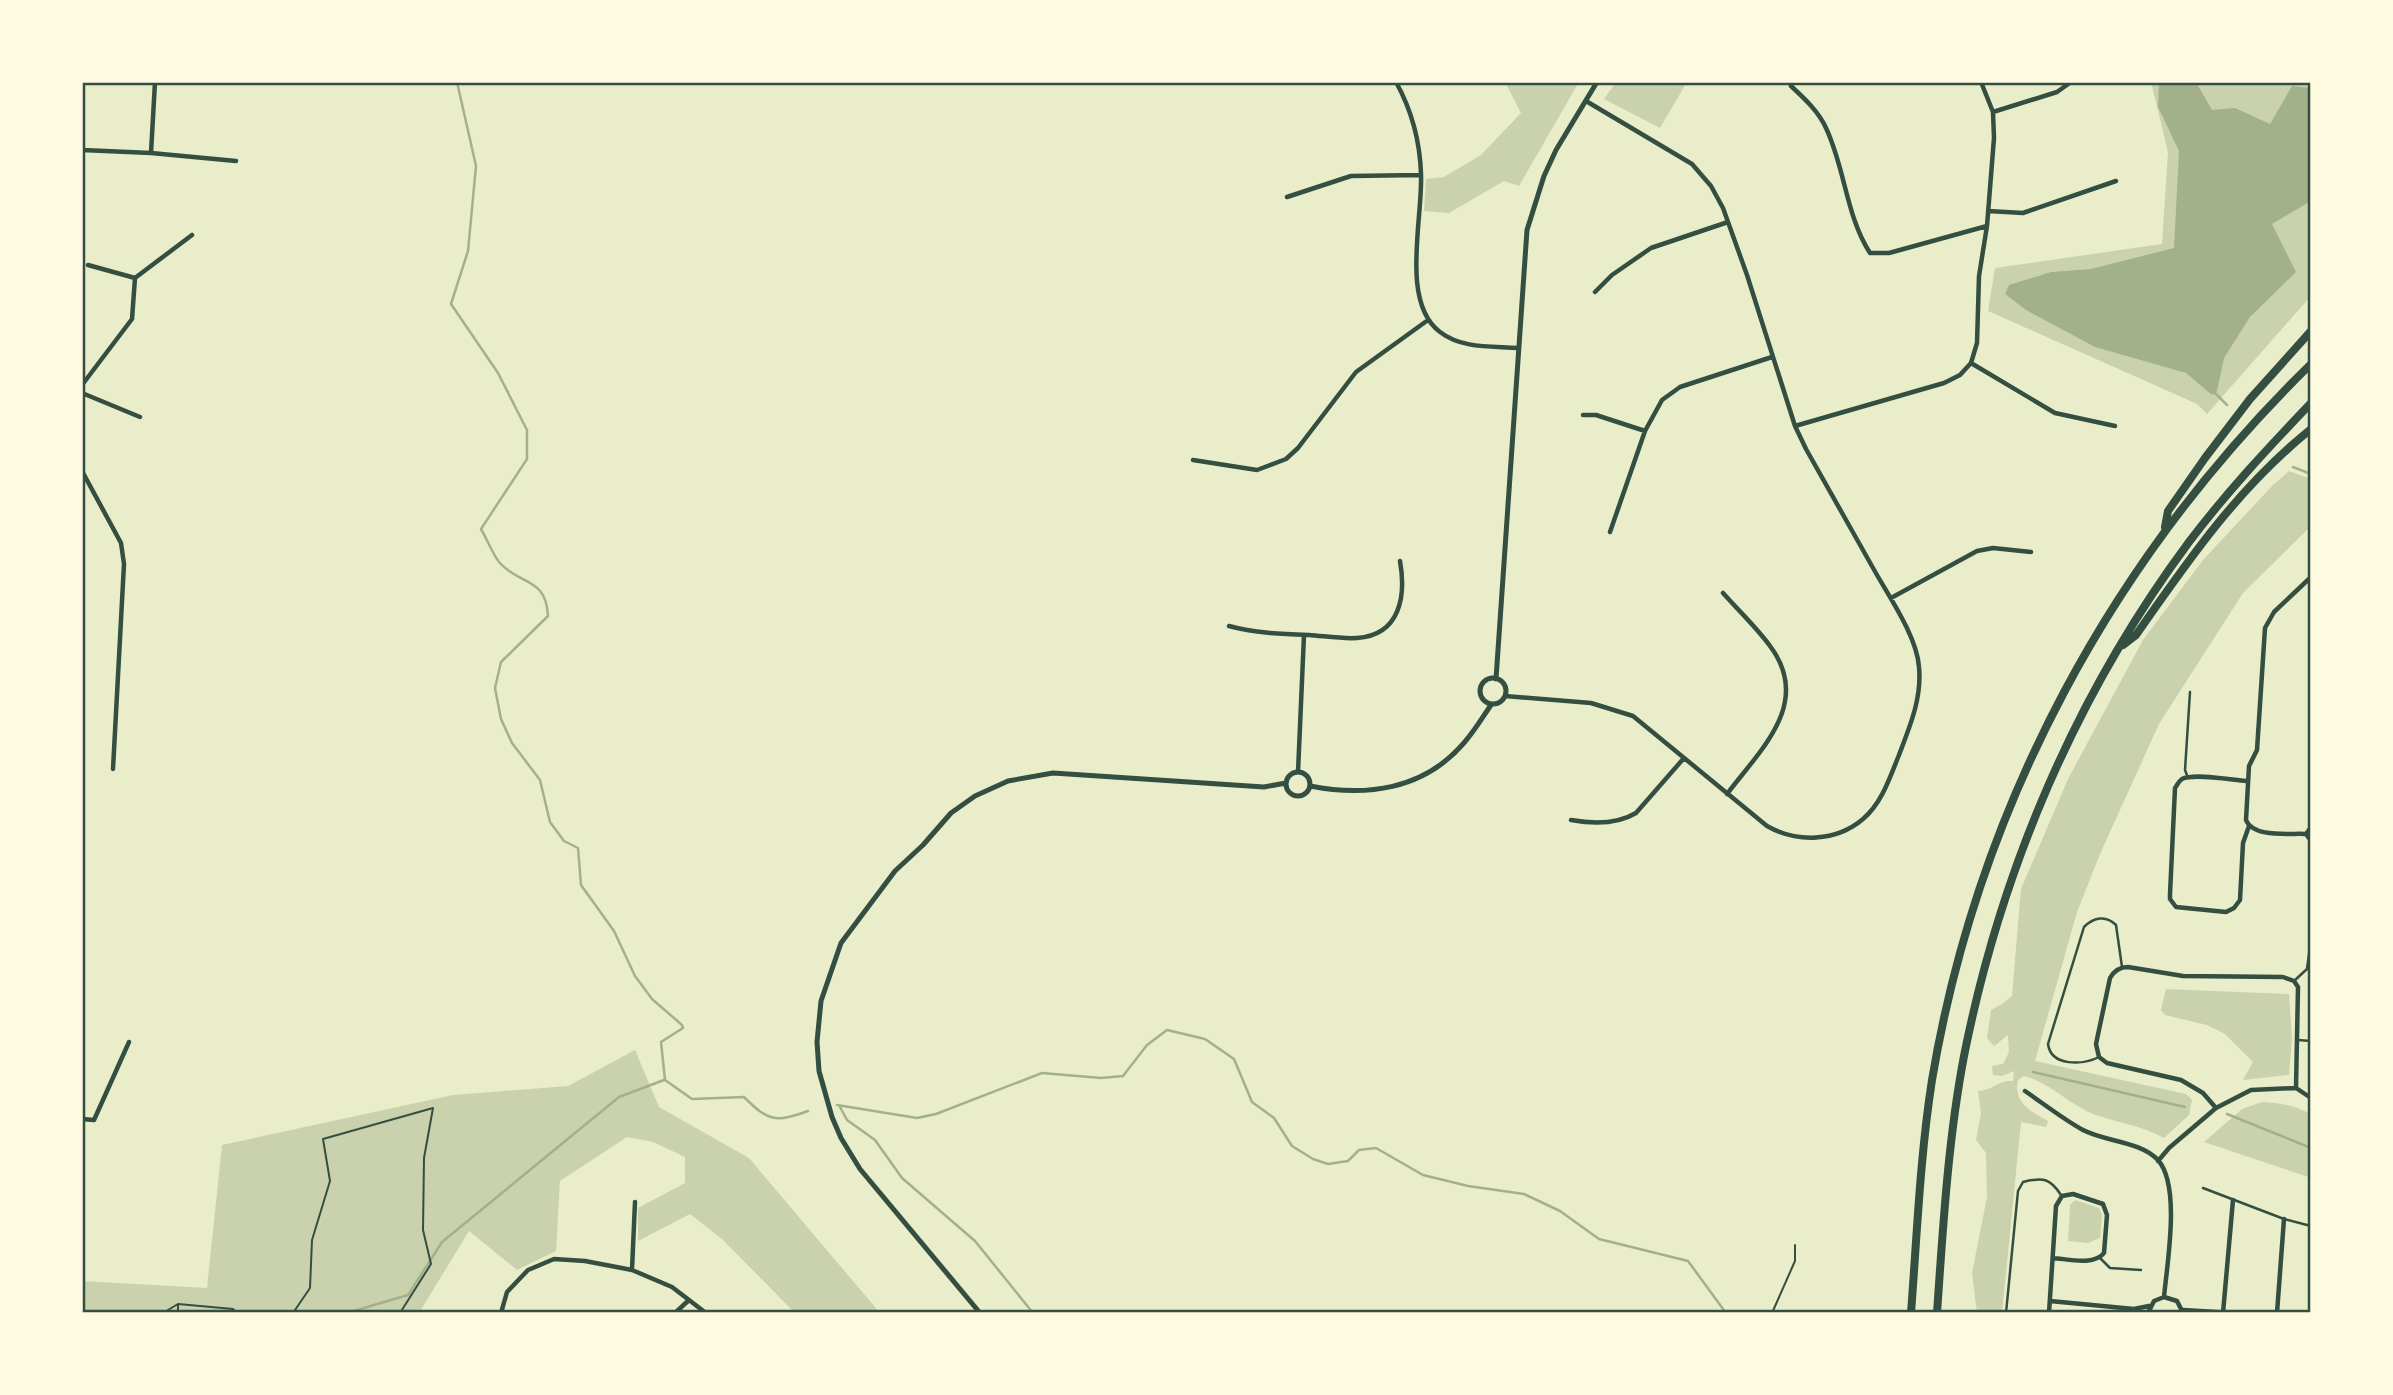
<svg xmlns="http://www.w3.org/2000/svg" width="2393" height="1395" font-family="'Varela Round',sans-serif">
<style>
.green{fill:#cad2ad}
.water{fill:#a3b18a}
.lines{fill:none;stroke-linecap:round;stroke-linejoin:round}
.stream{stroke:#a3b18a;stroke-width:2.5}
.path{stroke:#344e41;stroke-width:2}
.service{stroke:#344e41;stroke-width:2.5}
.minor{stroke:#344e41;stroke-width:4.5}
.tertiary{stroke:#344e41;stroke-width:5}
.motorway{stroke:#344e41;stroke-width:8}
.neatline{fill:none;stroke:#344e41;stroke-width:2.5}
</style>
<rect width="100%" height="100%" fill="#e9edc9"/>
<!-- green -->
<path class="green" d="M1505 82H1579L1519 186 1504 181 1449 213 1424 211 1426 179 1444 177 1481 155 1521 113Z
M1616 82H1687L1660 128 1604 99Z
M2151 82H2311V296L2207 414 2197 404 1988 311 1995 268 2162 244 2168 152Z
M2289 471 2311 479V526L2243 593 2159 724 2100 854 2077 912 2035 1061 2186 1094 2192 1100 2189 1115 2164 1138C2143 1126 2119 1123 2096 1115 2070 1106 2051 1083 2024 1076L2018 1080C2013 1102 2031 1112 2048 1121L2046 1127 2021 1122 2002 1313H1977L1972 1273 1987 1197 1986 1153 1976 1140 1981 1113 1978 1091C1994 1090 1997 1080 2013 1081L2014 1071 2002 1076 1993 1075 1992 1066 2003 1064 2009 1052 2008 1035 1994 1046 1987 1038 1991 1010 2002 1004 2012 996 2021 889 2068 779 2143 640 2203 560 2273 485Z
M2166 989 2289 994 2292 1039 2289 1075 2243 1080 2253 1062 2225 1034 2207 1025 2165 1015 2161 1010Z
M635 1050 659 1107 749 1158 880 1313H795L723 1240 690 1214 638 1241V1208L685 1183V1157L653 1142 627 1137 560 1181 556 1251 517 1270 469 1231 419 1313H82V1281L207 1288 222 1145 453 1095 568 1086Z
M2262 1102C2279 1103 2296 1105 2311 1115V1178L2204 1142 2242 1109Z
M2075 1200 2099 1208 2102 1215 2100 1238 2088 1243 2068 1241 2070 1205Z"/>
<!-- water -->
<path class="water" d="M2159 82H2196L2212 110 2235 108 2270 124 2292 86 2311 88V201L2272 224 2296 272 2250 317 2224 358 2217 391 2212 395 2186 373 2095 347 2026 310 2005 294 2009 285 2051 272 2091 269 2174 248 2179 151 2158 107Z"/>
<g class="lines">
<!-- stream -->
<path class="stream" d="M457 82 476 166 468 251 451 304 498 373 527 430V459L481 529C487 539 492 553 499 562 518 585 546 576 548 616L501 662 495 688 501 719 512 743 540 780 550 822 564 841 578 848 581 885 614 931 635 976 652 999 682 1025 683 1028 661 1042 665 1080 692 1099 744 1097C768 1121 775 1123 808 1111
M2213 391 2227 405
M2293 467 2311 474
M2033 1072 2185 1107
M837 1105 917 1118 936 1114 1042 1073 1101 1078 1123 1076 1147 1045 1167 1030 1205 1039 1234 1059 1252 1102 1274 1118 1292 1146 1313 1159 1328 1164 1348 1161 1359 1150 1376 1148 1423 1175 1468 1186 1524 1194 1560 1211 1599 1239 1688 1261 1726 1313
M840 1107 847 1120 875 1140 902 1178 975 1241 1033 1313
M2227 1114 2311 1148
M347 1313 408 1295 442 1242 619 1097 664 1080"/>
<!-- path -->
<path class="path" d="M178 1304 233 1309 237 1313
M163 1313 178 1304V1313
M293 1313 310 1288 312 1240 330 1181 323 1139 433 1108 424 1158 423 1230 431 1264 400 1313
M1772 1313 1795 1261V1245"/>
<!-- service -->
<path class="service" d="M2188 778 2185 770 2190 692
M2294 981 2307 969 2311 939
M2298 1040 2311 1041
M2099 1057C2083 1065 2051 1067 2048 1044L2084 927C2094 917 2106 915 2116 925L2122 967
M2203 1188 2284 1219 2311 1226
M2100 1258 2110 1268 2141 1270
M2006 1313 2018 1191 2023 1182C2043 1177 2050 1178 2061 1195"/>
<!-- minor -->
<path class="minor" d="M1396 82C1412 111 1420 142 1421 174 1423 219 1400 302 1440 332 1462 349 1492 346 1518 348
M1791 86C1804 98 1819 112 1826 128 1845 168 1846 216 1870 253H1889L1987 226
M1993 112 2057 92 2071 82
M82 150 151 153 236 161
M151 153 155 82
M1287 197 1351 176 1421 175
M1988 211 2023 213 2116 181
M88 265 135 278
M1595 292 1612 275 1651 248 1728 222
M1971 363 2055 413 2115 426
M82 385 132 319 135 278 192 235
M82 393 140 417
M1583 415H1596L1645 431
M1795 426 1944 383 1960 375 1971 363 1977 343 1979 276 1987 226 1994 138 1993 112 1981 82
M1193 460 1257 470 1286 459 1298 448 1356 372 1428 320
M82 471 121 543 124 564 113 769
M1610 532 1645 431 1662 400 1680 387 1772 357
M1723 593C1739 611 1757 628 1770 646 1813 703 1760 750 1727 794
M1891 598 1977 551 1993 548 2031 552
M1229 626C1254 633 1282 634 1309 635 1324 636 1341 639 1357 638 1401 635 1406 595 1400 561
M1505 696 1591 703 1633 716 1767 826C1797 843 1836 842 1863 819 1882 803 1890 777 1899 755 1910 726 1922 698 1919 667 1917 638 1892 601 1877 575 1853 533 1830 491 1806 449L1795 426 1747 275 1723 208 1711 186 1692 164 1586 101
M1298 772 1304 635
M2246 781C2232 780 2194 773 2182 779 2178 782 2178 784 2175 788L2170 894V899L2176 907 2226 912 2234 908 2240 900 2243 843 2249 826
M1571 820C1593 824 1616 825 1636 813L1684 758
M2311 827 2306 834 2311 841
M2306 834C2289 833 2253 838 2246 820L2249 766 2257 750 2265 628 2274 612 2311 577
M2025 1091C2044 1104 2063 1119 2083 1130 2106 1142 2140 1141 2158 1160 2181 1186 2167 1264 2164 1297
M2216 1108 2203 1093 2181 1080 2107 1063 2099 1057 2096 1044 2110 978C2114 971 2120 967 2128 967L2183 976 2283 977 2294 981 2298 987 2296 1088
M82 1119 94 1120 129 1042
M2158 1161 2169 1148 2216 1108 2251 1090 2296 1088 2311 1098
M632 1270 635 1202
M2050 1301 2134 1309 2149 1306
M2183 1310 2233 1313
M501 1313 507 1292 528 1270 554 1259 585 1261 632 1270 672 1287 706 1313
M675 1313 689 1300
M2050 1313H2049L2056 1206 2062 1196 2073 1194 2103 1204 2107 1215 2104 1253C2094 1266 2068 1259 2053 1258
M2148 1313 2154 1301 2164 1297 2177 1301 2183 1313
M2223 1313 2233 1200
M2277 1313 2284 1219"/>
<!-- tertiary -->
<path class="tertiary" d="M1480 691a13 13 0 1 1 26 0a13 13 0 1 1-26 0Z
M1496 679 1527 230 1544 176 1556 150 1597 82
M1286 784a12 12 0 1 1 24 0a12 12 0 1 1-24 0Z
M1310 786C1366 797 1423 790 1463 744 1474 732 1482 718 1491 705
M980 1313 860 1169 841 1138 832 1117 819 1071 817 1042 821 1001 841 943 895 871 923 845 951 813 975 796 1008 781 1053 773 1264 787 1286 783"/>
<!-- motorway -->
<path class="motorway" d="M2165 527 2168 511 2205 458 2250 399 2311 331
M2123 645 2136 635C2189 559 2238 488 2311 429
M1911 1313C1917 1235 1920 1157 1932 1080 1978 806 2112 558 2311 364
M1937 1313C1943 1227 1948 1140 1964 1056 2001 870 2076 694 2189 542 2226 493 2268 448 2311 403"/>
</g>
<!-- border -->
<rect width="2393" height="1395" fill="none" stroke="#fefae0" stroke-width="168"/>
<rect x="84" y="84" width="2225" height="1227" class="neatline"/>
</svg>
